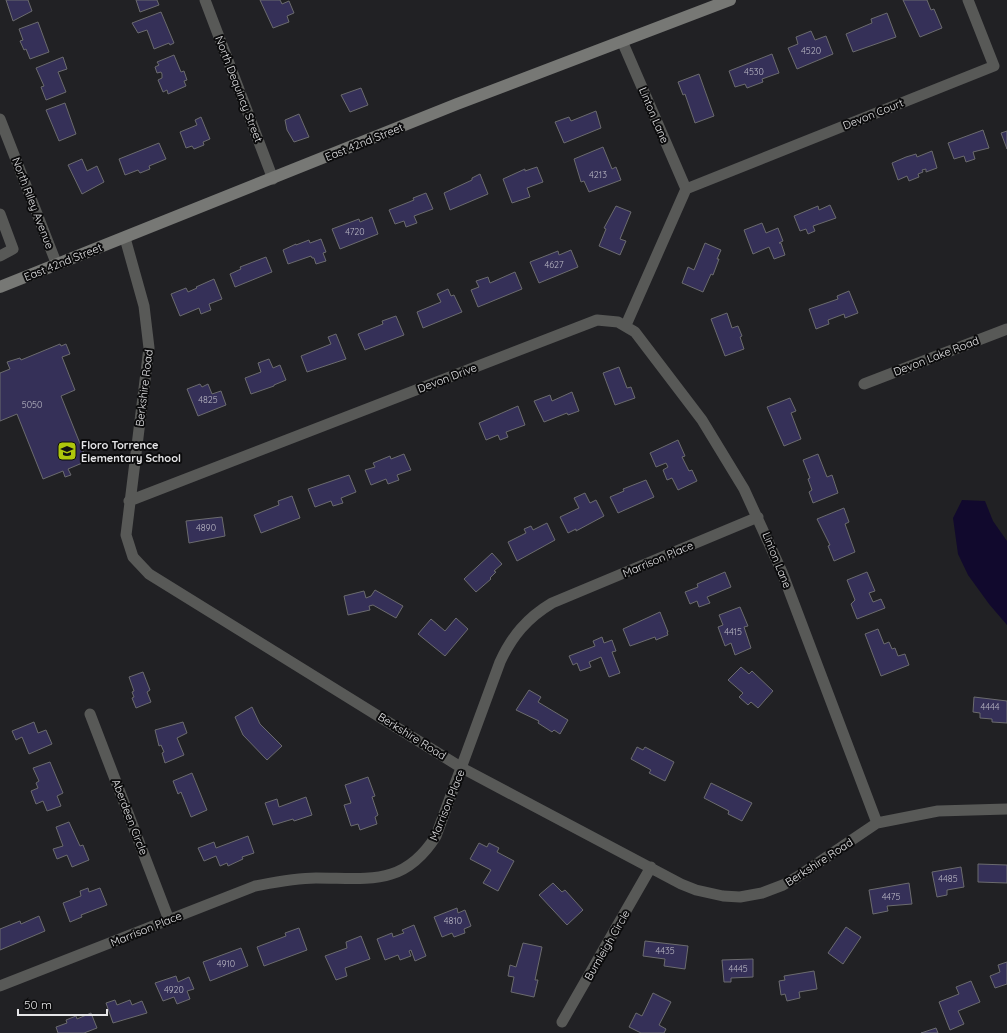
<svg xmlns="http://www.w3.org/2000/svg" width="1007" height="1033" font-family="Quicksand,sans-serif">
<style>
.water{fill:#11092d}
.building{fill:#353058;stroke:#6b6b6e}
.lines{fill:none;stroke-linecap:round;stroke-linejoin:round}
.street{stroke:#585957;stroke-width:11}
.secondary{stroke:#777875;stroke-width:12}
.labels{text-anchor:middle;stroke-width:4;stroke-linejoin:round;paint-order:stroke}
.number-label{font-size:9px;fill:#bab8c4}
.street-label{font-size:11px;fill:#e6e6e8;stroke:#0b0b0c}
.poi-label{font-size:11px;font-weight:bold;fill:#e6e6e8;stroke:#0b0b0c;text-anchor:start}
</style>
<rect width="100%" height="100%" fill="#212124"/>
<!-- water -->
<path class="water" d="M962 500 985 501 993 521 1007 541V625L989 604 968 575 958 554 953 518Z"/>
<!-- building -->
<path class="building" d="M6 0H28L32 11 13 21Z
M136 0H157L159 5 140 12Z
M260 0H280L282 4 289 1 294 13 287 16 289 22 273 28Z
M903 0H927L931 10 934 9 942 28 920 37Z
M161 12 174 43 170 45 169 43 154 49 147 30 138 33 132 23Z
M887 13 896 37 853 52 846 34 872 23 871 19Z
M38 22 49 52 30 59 26 49 24 50 20 41 23 40 19 29Z
M811 31 815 40 826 36 833 54 797 69 788 48 798 44 796 37Z
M772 54 779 73 762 79 763 82 747 88 745 84 735 87 729 71Z
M174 55 181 72 184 71 187 80 184 81 186 86 168 94 167 90 163 92 158 80 162 78V74L161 72 157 73 155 67 159 65 157 62Z
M63 57 67 69 58 72 66 92 46 100 41 87 44 86 36 68Z
M699 74 714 116 695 123 685 94 683 95 678 82Z
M361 88 368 105 350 112 341 95Z
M65 103 76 134 59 141 46 110Z
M596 111 601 128 564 143 555 122 569 117 571 121Z
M299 114 309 137 294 142 287 130 285 120Z
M201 117 210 139 203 142 204 145 194 149 192 146 186 148 180 132 197 125 195 120Z
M983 130 989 148 973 152 975 159 966 162 964 156 954 159 948 143Z
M1007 131V149L1001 133Z
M159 143 166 159 149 166 150 169 140 173 138 170 125 175 119 159Z
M603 147 612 169 616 167 621 180 589 192 584 181 581 182 574 159Z
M932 151 937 168 926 172V169L922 170 923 172 918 174 919 177 909 181 907 176 898 180 892 163 906 157 916 154 917 157Z
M82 159 87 171 97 166 104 182 82 194 68 165Z
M537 167 543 182 527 188 530 197 512 203 503 179 525 169V171Z
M480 174 488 194 450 210 444 193 472 180V178Z
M426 193 433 209 414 216 417 223 406 227 404 221 395 224 389 210 414 200 413 198Z
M830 205 836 218 813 226 815 231 808 234 806 229 800 231 794 216 818 206 819 210Z
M616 206 631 212 620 239 626 241 620 255 599 246 606 229 604 228Z
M372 217 378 234 340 249 332 229 359 219 360 222Z
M762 223 766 233 778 228 783 241 779 243H781L785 255 774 259 769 247 753 254 744 230Z
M321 239 326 252 323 253 326 261 316 264 314 258H312L311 256 288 264 283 250 296 244V245L309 240 310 243Z
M705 243 721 250 717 259H719L713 275 711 274 703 292 682 283 688 267 694 270Z
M571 250 578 267 539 283 530 262 558 251 559 255Z
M266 257 272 272 235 287 230 274 241 269 240 267Z
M515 272 522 289 478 307 471 290 479 287 476 281 488 277 490 283Z
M214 279 222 299 209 304 211 310 201 314 199 308 180 316 171 294 186 288 188 292 197 288 196 287Z
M448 289 451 296 454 295 462 312 423 328 417 312 441 302 437 294Z
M849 291 858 313 845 318 844 314 828 320 829 324 816 329 809 309 838 299 837 296Z
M727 313 732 328 738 326 742 336 740 337 744 349 725 356 711 319Z
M396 316 404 335 365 350 358 334 383 324 382 321Z
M336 334 346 359 307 372 301 356 331 344 328 337Z
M60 344 61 346 66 344 70 354 62 357 75 390 61 396 87 461 68 469 71 475 65 477 63 471 43 479 17 414 0 421V373L10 369 7 362 20 358 21 360Z
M269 359 273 368 280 365 286 380 274 385V386L251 394 245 378 261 372 258 363Z
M619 367 627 388 631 387 635 398 615 405 603 373Z
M200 384 202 387 208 384 212 394 221 391 226 405 198 416 187 389Z
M572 392 579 411 568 415 567 413 544 422 534 401 550 395 552 401Z
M790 398 796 411 791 413 801 439 784 446 767 407Z
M518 406 525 425 506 432 508 437 500 440 498 435 486 440 479 423Z
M678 440 685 456 682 457 689 471 692 470 697 481 678 490 672 478 667 480 663 470 668 467 666 463 656 467 650 453Z
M404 454 411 470 397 475 399 480 388 484 386 479 371 485 365 470 375 467 373 463 390 456 391 459Z
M818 454 827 477 832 475 838 493 813 503 809 492 812 490 808 479 810 478 803 460Z
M349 475 356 492 341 498 343 503 333 506 331 501 315 507 308 489Z
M646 480 654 497 618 513 610 497 624 491 623 489Z
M585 493 590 503 596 500 604 516 576 531V529L568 533 560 517 579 508 574 498Z
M292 496 300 518 261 533 254 515 279 505 278 501Z
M844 508 849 522 845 524 855 552 834 561 828 546 830 545 817 519Z
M222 517 225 536 189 543 186 521Z
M547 523 555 540 517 561 508 542 526 533 524 529 531 526 533 530Z
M492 553 502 564 494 571 496 572 490 578 491 579 476 592 464 579Z
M725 572 731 587 707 597 710 603 699 607 697 601 690 604 685 592 698 587 697 584Z
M867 572 875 591 869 593 873 602 881 599 885 608 857 619 851 604 855 600 847 580Z
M375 590 403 606 396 618 373 605 369 606 370 610 348 615 344 596 364 591 366 598 371 596Z
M740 607 748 626 744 627 751 648 735 655 731 643 725 646 718 627 723 625 719 615Z
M660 612 668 632H667L668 635 656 640 655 637 630 646 623 629Z
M456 618 468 629 445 656 418 634 431 619 445 631Z
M878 629 884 644 889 642 892 649 895 648 898 656 905 654 909 665 881 676 865 634Z
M602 637 604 643 612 640 616 651 612 652 620 673 609 677 601 657 589 662 591 667 580 671 577 663 573 665 569 656 595 646 593 641Z
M741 667 749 674 752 671 773 691 758 708 751 702 748 705 739 697 743 693 728 680Z
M143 672 150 690 147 692 151 702 136 708 132 698 134 697 132 692 134 691 129 677Z
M529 690 541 697 538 702 568 720 560 734 554 730 552 732 538 723 539 721 516 710Z
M974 697 1007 701V723L992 722V719L980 718V713L973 712Z
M252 707 260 724 282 746 267 760 243 735 235 717Z
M34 722 38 733 46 730 52 744 29 754 22 737 16 740 12 731Z
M183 722 187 733 177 738 184 755 165 763 162 753 164 752 161 745 159 746 155 730Z
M637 747 643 750 645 747 674 762 665 781 649 773 651 770 631 759Z
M50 762 63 793 57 796 61 806 47 811 43 801 36 804 31 791 38 788 36 783 39 781 33 768Z
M192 773 207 810 191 817 181 792 178 794 173 781Z
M368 777 375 796 372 797 378 815 375 817 377 824 360 830 358 824 351 826 344 805 351 803 345 785Z
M711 783 752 803 742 821 728 814 729 811 704 798Z
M306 797 312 815 294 821 293 819 273 825 265 803 277 799 279 807Z
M69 822 80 846 83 845 89 860 72 867 67 855 57 859 53 849 63 846 56 827Z
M248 836 254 853 242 857 243 859 228 866 227 863 220 866 216 856 204 861 198 848 214 842 216 848Z
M479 843 487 847 489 843 499 848 497 852 514 861 498 891 483 883 491 870 470 859Z
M978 864 1007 865V883L978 882Z
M961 867 964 887 947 890V895L937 897 932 872Z
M553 883 562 892 565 890 583 910 567 925 539 895Z
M909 883 912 904 887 906 888 911 873 914 869 890Z
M88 888 89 892 100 888 107 905 81 915 82 917 70 922 63 903 81 896 80 891Z
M457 908 458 913 465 910 471 926 464 929 465 933 454 937 452 933 442 937 434 917Z
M39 916 45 931 0 950V929L20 921 21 924Z
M414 925 426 956 415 961 411 950 409 951 411 956 400 960 398 955 385 960 377 939 392 933 393 937 404 933 402 930Z
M846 927 861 937 843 964 828 953Z
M299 928 307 950 264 966 257 947 286 936 285 933Z
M361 936 370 959 345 968 347 976 336 980 325 956 347 948 346 942Z
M645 941 688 946 685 969 664 966 665 959 643 956Z
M523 943 542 947 535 980H538L534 997 511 992 514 977 508 976 510 965 516 967Z
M241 948 248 966 210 981 203 962Z
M753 959V977L731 978V982H724L722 960Z
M1007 962V984L995 988 990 976 1000 972 998 965Z
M814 971 817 989 799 992 800 998 787 1001 785 994 781 995 779 981 785 980 784 976Z
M176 976 178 982 189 977 194 989 187 991 190 999 177 1004 174 997 163 1001 155 983Z
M971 981 980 1002 958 1011 964 1024 950 1030 939 1002 959 994 956 987Z
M653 993 671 1002 659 1025 666 1029 664 1033H641L629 1027 636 1013 642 1016Z
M115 1000 117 1005 130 1000 132 1005 142 1001 147 1013 113 1023 106 1003Z
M91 1013 97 1028 84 1033H58L56 1027 67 1023 66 1020 76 1016 77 1019Z
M936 1028 938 1033H921Z"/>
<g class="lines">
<!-- street -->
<path class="street" d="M205 0 273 179
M622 41 686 189
M0 119 57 265
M686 189 994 66 968 0
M0 214 13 249 0 256
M125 238 144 306 149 348 126 535 133 557 149 574 462 768 681 884 696 890 723 896 740 897 762 893 783 885 797 877 877 823 938 811 1007 809
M626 325 686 189
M864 384 1007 329
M129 501 597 320 618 322 635 332 702 420 744 489 782 572 877 823
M90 714 169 920
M0 986 255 886C276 882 295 878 316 878 368 878 404 887 436 836L500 662C512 636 527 618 552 603L758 517
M562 1022 651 867"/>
<!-- secondary -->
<path class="secondary" d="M0 287 457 104 730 0"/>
</g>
<!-- icons -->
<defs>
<g id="school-square" transform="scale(1)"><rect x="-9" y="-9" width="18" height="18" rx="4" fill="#aec60c" stroke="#0b0b0c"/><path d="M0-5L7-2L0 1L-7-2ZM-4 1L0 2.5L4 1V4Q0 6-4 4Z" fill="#111"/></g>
</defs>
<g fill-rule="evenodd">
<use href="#school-square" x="67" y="451"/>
</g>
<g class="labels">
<!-- number labels -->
<g class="number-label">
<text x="811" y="54">4520</text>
<text x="754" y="75">4530</text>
<text x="598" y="178">4213</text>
<text x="355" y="235">4720</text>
<text x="554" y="268">4627</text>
<text x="208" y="403">4825</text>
<text x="32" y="408">5050</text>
<text x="206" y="531">4890</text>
<text x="733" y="635">4415</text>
<text x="990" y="710">4444</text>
<text x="948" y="882">4485</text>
<text x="891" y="900">4475</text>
<text x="453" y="924">4810</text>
<text x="665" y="954">4435</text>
<text x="226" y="967">4910</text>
<text x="738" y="972">4445</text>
<text x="174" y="993">4920</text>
</g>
<!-- street labels -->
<g class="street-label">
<text transform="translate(239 89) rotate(69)" y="4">North Dequincy Street</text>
<text transform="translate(873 114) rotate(-22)" y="4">Devon Court</text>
<text transform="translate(654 115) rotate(67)" y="4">Linton Lane</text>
<text transform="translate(364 142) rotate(-22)" y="4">East 42nd Street</text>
<text transform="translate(33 203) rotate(69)" y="4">North Riley Avenue</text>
<text transform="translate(63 262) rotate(-22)" y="4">East 42nd Street</text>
<text transform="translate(936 356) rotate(-21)" y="4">Devon Lake Road</text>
<text transform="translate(447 378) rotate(-21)" y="4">Devon Drive</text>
<text transform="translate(144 388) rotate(-83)" y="4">Berkshire Road</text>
<text transform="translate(658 559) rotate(-23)" y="4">Marrison Place</text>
<text transform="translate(777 560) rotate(68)" y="4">Linton Lane</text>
<text transform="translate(412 736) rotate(32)" y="4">Berkshire Road</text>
<text transform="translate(447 805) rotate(-68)" y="4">Marrison Place</text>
<text transform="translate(130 817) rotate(69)" y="4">Aberdeen Circle</text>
<text transform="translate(819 862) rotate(-33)" y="4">Berkshire Road</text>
<text transform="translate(146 929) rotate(-22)" y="4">Marrison Place</text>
<text transform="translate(607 945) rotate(-60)" y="4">Burnleigh Circle</text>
</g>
<!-- poi labels -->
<g class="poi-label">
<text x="81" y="449">Floro Torrence<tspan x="81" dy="13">Elementary School</tspan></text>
</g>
</g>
<!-- scale -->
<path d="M18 1009v6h89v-6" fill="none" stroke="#e6e6e8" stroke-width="2"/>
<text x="24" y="1009" font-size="12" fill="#e6e6e8" stroke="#0b0b0c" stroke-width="3" paint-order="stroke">50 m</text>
</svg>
